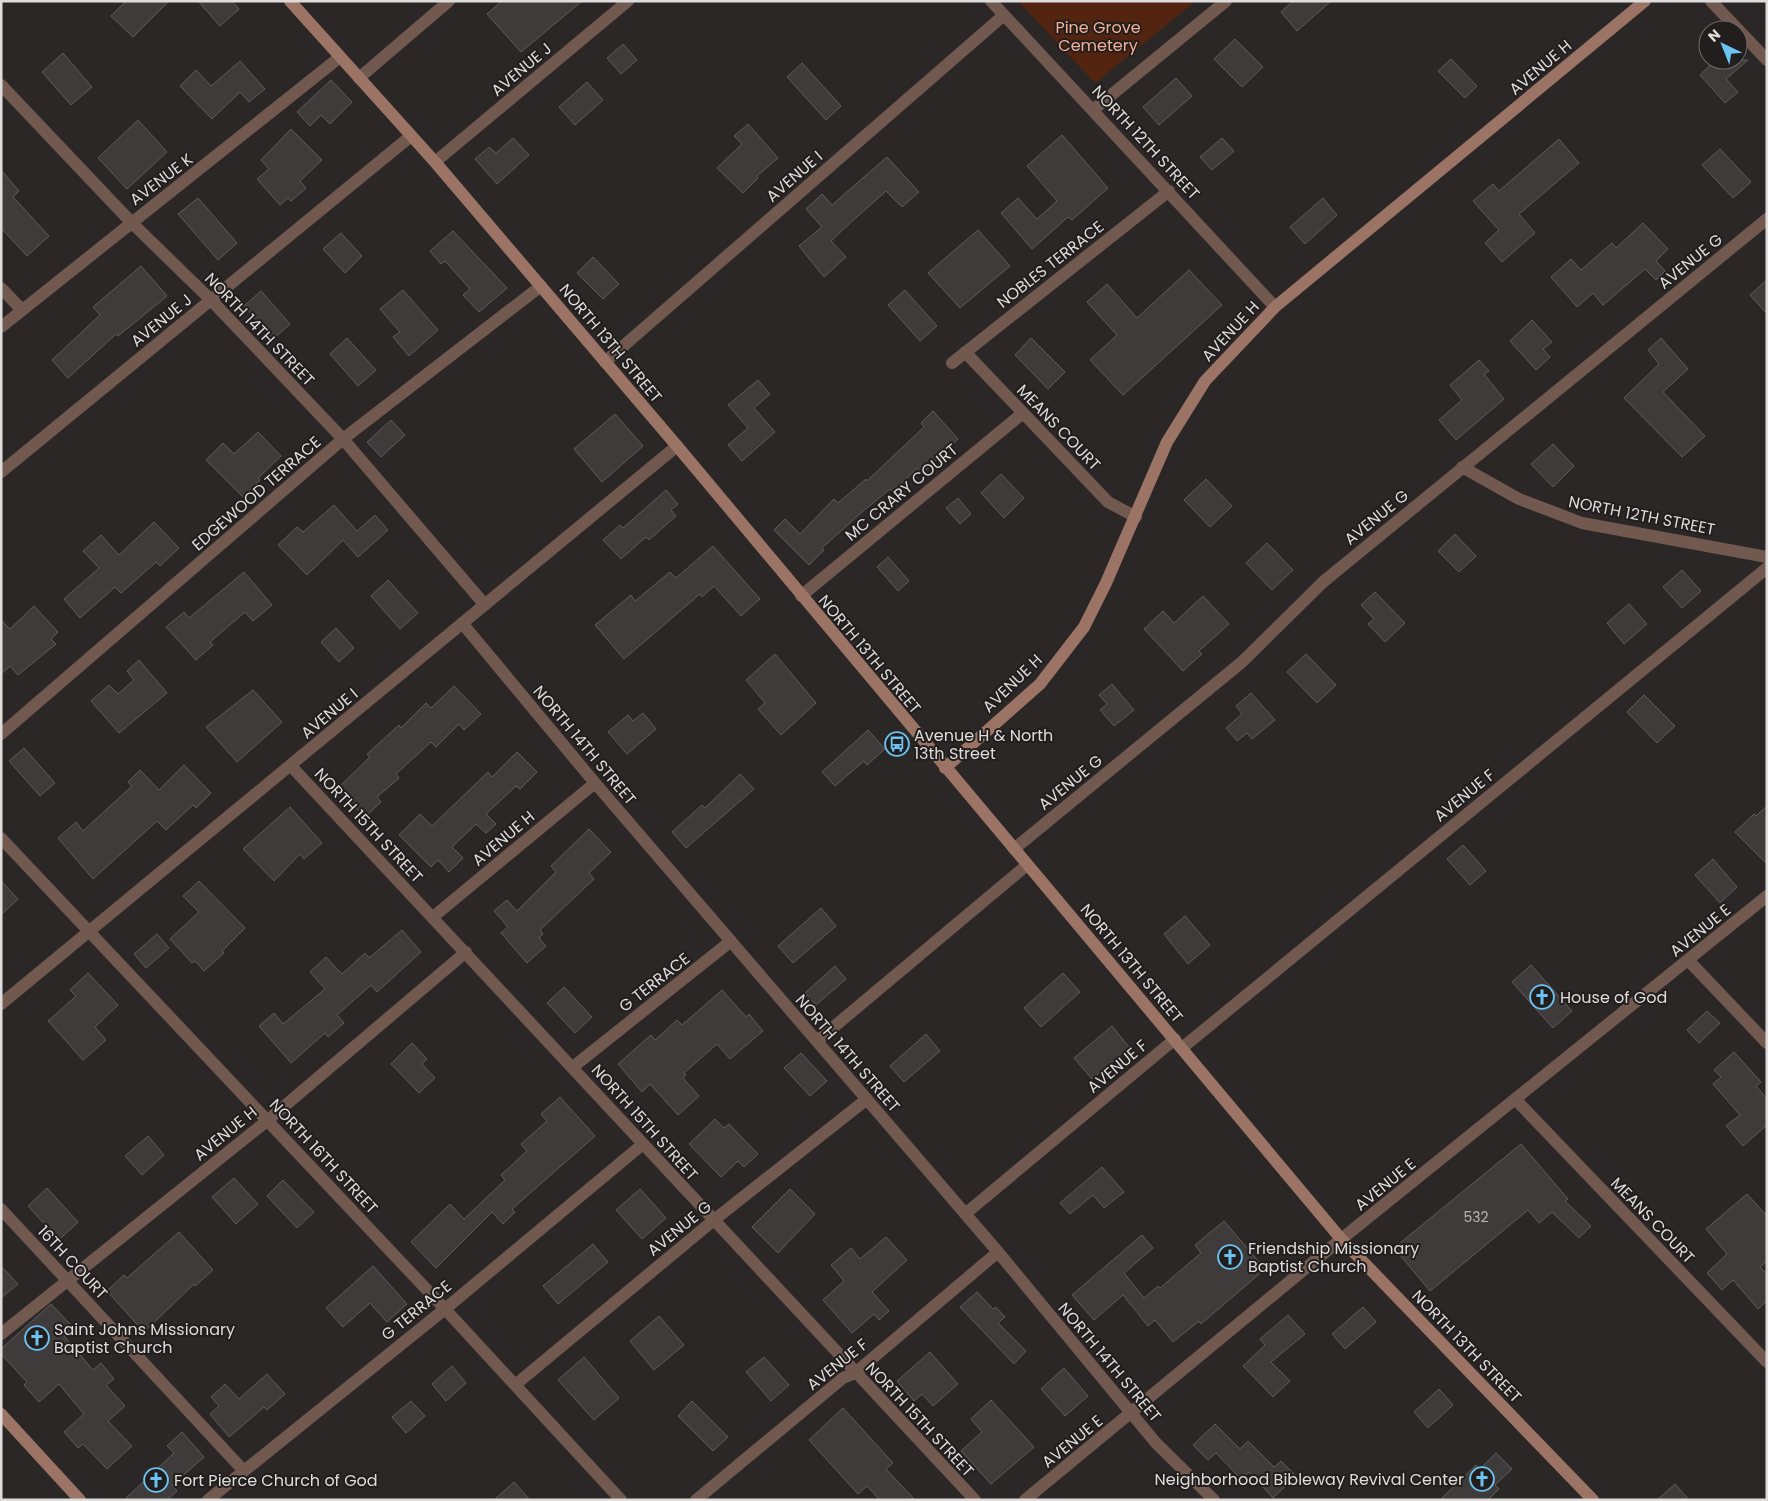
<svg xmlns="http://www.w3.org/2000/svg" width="1768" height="1501" font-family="Poppins,sans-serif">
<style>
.green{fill:#532410}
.building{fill:#3f3b3a;stroke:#605c5a}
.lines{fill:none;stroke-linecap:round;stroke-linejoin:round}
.street{stroke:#72594f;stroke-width:12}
.secondary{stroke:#9b7465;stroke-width:12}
.labels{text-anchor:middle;stroke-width:4;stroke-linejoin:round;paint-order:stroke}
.number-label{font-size:14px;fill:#b7b4b4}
.park-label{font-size:16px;fill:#f4b095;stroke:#211e1d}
.street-label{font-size:16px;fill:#dfdddc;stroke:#211e1d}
.poi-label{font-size:16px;fill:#dfdddc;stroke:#211e1d;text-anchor:start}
</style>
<rect width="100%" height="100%" fill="#2b2726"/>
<!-- green -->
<path class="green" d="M1018 1H1196L1095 83Z"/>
<!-- building -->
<path class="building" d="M126 1H169L133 37 111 16Z
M198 1H232L239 9 220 26Z
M502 1H582L521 52 487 14Z
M1293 1H1331L1297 31 1281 12Z
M1235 39 1263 67 1242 87 1214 59Z
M623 44 637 60 621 74 607 58Z
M63 53 92 87 71 105 42 72Z
M1451 59 1477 86 1465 98 1438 71Z
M1716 60H1748L1726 79 1738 92 1725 103 1700 75Z
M240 61 265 89 249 102 240 92 212 119 180 86 196 70 211 86Z
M802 63 841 106 826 120 787 77Z
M1176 78 1192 96 1159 125 1143 107Z
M331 80 352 102 330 124 321 115 310 126 297 112Z
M587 82 603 100 575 125 559 107Z
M138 120 167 152 127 189 98 158Z
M748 124 778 158 757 176 758 178 743 193 717 168 742 144 734 136Z
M291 129 322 160 300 181 306 188 291 201 288 198 280 205 257 179 269 169 261 160Z
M1062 135 1108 188 1072 220 1068 217 1032 249 1001 213 1018 198 1037 219 1057 201 1027 166Z
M513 138 529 155 497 184 475 159 489 147 496 153Z
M1222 138 1234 151 1212 170 1200 157Z
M1559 139 1579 163 1519 214 1535 233 1502 262 1485 243 1499 230 1473 201 1493 184 1499 191Z
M1720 149 1751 182 1733 198 1702 165Z
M887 157 919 192 902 207 886 191 849 224 831 241 846 257 824 277 799 246 822 227 806 209 822 194 832 205Z
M1 170 19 191 13 197 49 236 27 256 1 228Z
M198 198 237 243 218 260 178 214Z
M1323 198 1337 215 1305 244 1290 227Z
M1643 223 1668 249 1656 261 1665 271 1656 280 1645 269 1603 305 1593 293 1577 307 1551 277 1571 259 1581 270 1612 243 1616 248Z
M978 230 1010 266 960 308 928 273Z
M453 231 507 288 479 312 463 295 470 289 445 261 441 264 430 251Z
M341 233 362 256 345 273 323 249Z
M593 257 619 284 603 299 577 273Z
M141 266 167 296 118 336 116 334 68 378 52 360 100 315 93 307Z
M1189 270 1222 305 1123 395 1090 360 1117 335 1087 302 1107 284 1137 318Z
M1767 280V314L1750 295Z
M403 290 438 330 409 356 393 337 400 332 380 309Z
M905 290 937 326 920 341 888 305Z
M261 291 290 324 273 339 244 306Z
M1532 320 1552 342 1543 349 1550 357 1536 370 1510 341Z
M347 338 376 370 358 386 330 354Z
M1031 338 1065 372 1048 389 1015 355Z
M1661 338 1688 369 1663 392 1705 436 1682 457 1624 398 1659 364 1648 350Z
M1479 360 1489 371 1484 374 1504 399 1456 440 1439 420 1462 400 1450 385Z
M758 380 770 394 754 408 775 432 742 461 728 445 748 428 728 405Z
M933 411 958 439 922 474 917 468 893 492 890 489 862 512 822 548 824 550 809 565 774 530 785 519 800 534 834 499 838 503 866 479 867 481 924 427 921 423Z
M615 414 643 446 602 482 574 449Z
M391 420 405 435 381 457 367 442Z
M258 432 281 456 258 478 260 480 243 497 206 460 223 443 234 454Z
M1553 444 1574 466 1553 487 1531 464Z
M1001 474 1024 498 1004 518 981 493Z
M1206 479 1232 506 1210 527 1184 500Z
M666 490 678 504 671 510 676 516 649 540 646 537 621 559 603 540 620 525 623 528Z
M958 498 971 514 960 524 946 508Z
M334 505 357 531 375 515 388 530 358 557 343 540 307 575 278 545 297 527 303 532Z
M154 522 179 548 160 566 156 562 121 593 115 587 80 618 64 599 99 568 83 551 101 535 119 555Z
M1455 534 1476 556 1459 572 1438 551Z
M1267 543 1293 570 1272 590 1246 563Z
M713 546 760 599 741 616 714 586 702 597 700 594 624 659 595 625 631 595 635 601 670 572 676 578Z
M888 557 909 581 898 591 877 567Z
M1682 570 1701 591 1682 608 1663 587Z
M244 572 272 605 253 621 245 612 210 642 213 645 196 660 166 627 184 612 189 618Z
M388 580 418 613 400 629 371 596Z
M1375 592 1405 623 1385 642 1368 624 1374 619 1361 605Z
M1203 596 1229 624 1199 651 1202 654 1183 671 1144 629 1163 611 1174 623Z
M1629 604 1647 624 1624 644 1607 623Z
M34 606 58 632 51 639 56 644 18 675 10 666 1 674V620L10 629Z
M336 628 354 648 339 662 321 642Z
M775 654 816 703 781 735 758 709 765 703 746 680Z
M1306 654 1336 685 1317 703 1287 672Z
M139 660 167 693 119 733 91 701 109 685 118 694 134 680 127 671Z
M1112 684 1134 710 1114 726 1100 710 1107 704 1099 695Z
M454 686 481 714 464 730 459 724 436 747 431 742 396 774 399 778 377 797 381 802 365 817 337 789 370 757 367 754 399 725 401 728 426 703 431 708Z
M253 690 282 722 237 762 206 727Z
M1251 693 1275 720 1252 739 1247 733 1237 741 1226 728 1242 714 1236 706Z
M1644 695 1675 726 1657 743 1627 712Z
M643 713 656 729 627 754 608 732 628 715 633 721Z
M868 730 885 749 867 765 864 761 835 786 822 772Z
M24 748 55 783 40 796 9 761Z
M517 752 537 772 520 789 516 786 486 814 496 824 486 833 476 824 452 847 463 858 449 872 438 860 431 867 399 835 420 814 432 826 488 772 492 777Z
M184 765 211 793 196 808 193 805 166 830 157 821 93 879 58 838 76 822 83 831 132 786 128 782 140 770 159 790Z
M740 774 754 789 686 848 672 832 702 805 705 808Z
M1767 806V864L1735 832 1754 814 1756 816Z
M290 807 322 843 304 859 300 854 274 881 243 849Z
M589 829 611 852 589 873 594 879 540 930 543 934 539 938 546 946 527 963 501 933 508 927 494 911 507 900 517 911 556 872 551 866Z
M1463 845 1486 871 1470 885 1447 859Z
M1713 859 1737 887 1720 903 1695 875Z
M1 881 18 899 1 915Z
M199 881 245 928 222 951 224 953 204 971 195 961 192 963 170 939 199 912 183 896Z
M821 908 836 926 793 963 778 946Z
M1185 916 1210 945 1188 964 1164 934Z
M402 930 421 952 377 992 371 985 337 1015 344 1023 328 1037 325 1033 291 1063 259 1026 274 1013 283 1024 325 989 310 972 326 957 342 974 365 953 369 958Z
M157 934 169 948 146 968 134 954Z
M1531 965 1572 1011 1553 1028 1512 982Z
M835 966 846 979 816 1005 805 993Z
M88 973 118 1005 95 1027 106 1040 83 1060 48 1021 76 996 70 990Z
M1063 973 1080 992 1041 1027 1024 1008Z
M564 987 592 1017 575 1033 547 1003Z
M722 990 746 1017 749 1014 763 1031 730 1059 717 1044 684 1073 686 1075 683 1078 699 1096 678 1115 650 1084 642 1092 618 1064 651 1035 655 1040 677 1020 682 1025Z
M1707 1011 1720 1023 1699 1043 1687 1030Z
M1112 1026 1129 1047 1092 1079 1074 1058Z
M926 1034 940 1051 904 1082 890 1066Z
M412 1043 427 1059 422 1064 435 1078 419 1093 391 1064Z
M1734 1052 1761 1082 1756 1086 1767 1099V1125L1743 1146 1726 1126 1740 1115 1713 1084 1721 1077 1714 1070Z
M801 1053 827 1081 810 1096 784 1068Z
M560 1097 595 1136 512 1209 515 1212 503 1224 492 1212 436 1268 411 1242 450 1204 464 1219 505 1180 501 1175 527 1151 521 1144 547 1121 541 1114Z
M715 1119 724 1128 729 1124 758 1154 744 1167 738 1161 721 1177 689 1144Z
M148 1136 164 1155 142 1175 125 1156Z
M1521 1144 1568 1199 1565 1201 1591 1226 1579 1238 1552 1212 1539 1223 1528 1210 1430 1291 1394 1248Z
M1102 1167 1124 1192 1104 1208 1093 1195 1070 1214 1060 1203Z
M234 1178 258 1204 236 1224 212 1197Z
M283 1180 314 1212 297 1228 267 1196Z
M47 1188 78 1222 59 1240 28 1206Z
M640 1189 666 1218 642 1239 616 1210Z
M790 1189 815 1214 778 1253 752 1227Z
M1747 1194 1767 1216V1261L1760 1267 1767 1274V1301L1758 1309 1733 1280 1722 1290 1707 1273 1727 1254 1706 1229Z
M1224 1221 1265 1269 1201 1324 1199 1321 1173 1342 1155 1320 1148 1326 1123 1295 1094 1320 1072 1295 1142 1235 1153 1248 1124 1273 1144 1298 1158 1286 1160 1288 1201 1253 1195 1245Z
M179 1232 213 1270 195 1286 194 1284 144 1332 107 1291 124 1275 127 1278Z
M886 1237 907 1260 872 1292 889 1311 879 1320 874 1314 852 1333 823 1300 844 1281 831 1265 851 1248 860 1259Z
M593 1244 608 1262 558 1304 543 1286Z
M1 1266 18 1284 1 1298Z
M373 1266 407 1304 387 1322 370 1303 343 1327 326 1308Z
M977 1292 993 1309 996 1307 1005 1317 998 1323 1026 1351 1014 1364 960 1307Z
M51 1304 73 1327 64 1336 93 1370 101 1363 114 1379 106 1385 125 1406 108 1421 132 1446 107 1469 83 1444 78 1448 64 1432 84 1414 59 1384 39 1402 24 1385 27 1382 1 1354V1349Z
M1363 1307 1376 1322 1345 1349 1332 1334Z
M1288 1315 1305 1334 1271 1362 1290 1381 1273 1397 1243 1366 1265 1345 1260 1339Z
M659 1316 684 1345 654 1370 630 1341Z
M930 1352 958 1384 933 1406 922 1394 914 1401 897 1381Z
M584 1357 619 1398 594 1420 558 1380Z
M764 1357 789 1385 771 1401 746 1372Z
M452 1366 466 1383 446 1401 432 1384Z
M1064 1368 1088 1396 1065 1416 1041 1389Z
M267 1374 285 1394 267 1410 264 1407 229 1437 210 1414 219 1406 211 1397 225 1384 239 1399Z
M1439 1389 1453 1405 1428 1428 1414 1412Z
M991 1400 1034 1447 991 1484 961 1451 982 1432 971 1419Z
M411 1401 425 1416 406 1433 392 1417Z
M692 1401 728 1437 713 1451 678 1416Z
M843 1408 893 1463 886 1469 915 1500H880L867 1486 858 1494 809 1440Z
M1215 1424 1240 1449 1248 1441 1274 1467 1281 1461 1296 1476 1273 1498 1249 1472 1241 1479 1216 1453 1208 1460 1193 1445Z
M182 1432 204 1457 172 1485 177 1491 167 1500H124L174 1453 167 1446Z
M1496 1453 1512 1469 1495 1485 1499 1489 1488 1500H1440L1476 1465 1480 1469Z
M514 1482 530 1500H494Z
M1675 1484 1689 1500H1657Z"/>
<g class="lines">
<!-- street -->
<path class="street" d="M991 1 1275 307
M1711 1 1767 60
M359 78 449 1
M1 85 131 222 211 300 343 439 485 605
M1093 110 1226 1
M435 162 628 1
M1 288 22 310
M1 327 340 57
M965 352 1108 502 1136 517
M605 362 1004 15
M952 363 1169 191
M1462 467 1519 499 1582 523 1767 557
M1 472 411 136
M801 596 1023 413
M462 623 595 783 998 1252 1156 1443 1214 1500
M1 734 343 439 541 286
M291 766 975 1500
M1 838 445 1309 621 1500
M1014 849 1242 662 1323 582 1767 219
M433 917 595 783
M1688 960 1767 1043
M1 1004 677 446
M817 1041 1027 865
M1182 1048 1767 568
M573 1067 731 941
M1516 1100 1767 1362
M1 1209 243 1470
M965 1214 1175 1039
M1 1334 268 1120 466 952
M515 1385 714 1220 867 1099
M208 1500 445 1309 643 1144
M696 1500 843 1378 855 1373 998 1252
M1025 1500 1329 1249 1767 896"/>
<!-- secondary -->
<path class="secondary" d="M290 1 435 162 677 446 1342 1240 1593 1500
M945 768 1040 684 1084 627 1106 583 1167 442 1205 381 1275 307 1645 1
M1 1414 80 1500"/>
</g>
<!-- icons -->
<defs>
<g id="bus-ring" transform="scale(1.25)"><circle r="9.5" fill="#211e1d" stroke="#6cc3f2" stroke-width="1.5"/><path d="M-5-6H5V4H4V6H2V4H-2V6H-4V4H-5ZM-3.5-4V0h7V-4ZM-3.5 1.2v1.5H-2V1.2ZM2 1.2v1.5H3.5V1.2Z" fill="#6cc3f2"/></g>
<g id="church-ring" transform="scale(1.25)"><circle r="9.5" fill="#211e1d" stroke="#6cc3f2" stroke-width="1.5"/><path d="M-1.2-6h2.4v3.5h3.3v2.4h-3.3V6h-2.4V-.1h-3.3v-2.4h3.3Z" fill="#6cc3f2"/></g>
</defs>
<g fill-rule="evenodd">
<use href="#bus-ring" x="897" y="744"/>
<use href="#church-ring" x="1542" y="997"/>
<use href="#church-ring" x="1230" y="1257"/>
<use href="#church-ring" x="37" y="1338"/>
<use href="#church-ring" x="1482" y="1479"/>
<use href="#church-ring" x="156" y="1480"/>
</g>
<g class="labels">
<!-- number labels -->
<g class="number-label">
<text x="1476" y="1222">532</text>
</g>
<!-- park labels -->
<g class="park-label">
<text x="1098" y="33">Pine Grove<tspan x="1098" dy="18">Cemetery</tspan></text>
</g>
<!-- street labels -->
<g class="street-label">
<text transform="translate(1540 67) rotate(-40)" y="6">AVENUE H</text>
<text transform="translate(521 69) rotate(-40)" y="6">AVENUE J</text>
<text transform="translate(1146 142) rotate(47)" y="6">NORTH 12TH STREET</text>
<text transform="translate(794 176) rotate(-41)" y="6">AVENUE I</text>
<text transform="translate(161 179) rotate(-37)" y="6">AVENUE K</text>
<text transform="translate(1690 261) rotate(-39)" y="6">AVENUE G</text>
<text transform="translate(1050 264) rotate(-38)" y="6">NOBLES TERRACE</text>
<text transform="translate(161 320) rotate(-39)" y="6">AVENUE J</text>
<text transform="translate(260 329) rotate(46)" y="6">NORTH 14TH STREET</text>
<text transform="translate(1230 331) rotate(-47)" y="6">AVENUE H</text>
<text transform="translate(611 343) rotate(50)" y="6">NORTH 13TH STREET</text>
<text transform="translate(1059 427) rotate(46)" y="6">MEANS COURT</text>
<text transform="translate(901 492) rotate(-40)" y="6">MC CRARY COURT</text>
<text transform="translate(256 493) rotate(-41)" y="6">EDGEWOOD TERRACE</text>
<text transform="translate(1642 515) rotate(11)" y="6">NORTH 12TH STREET</text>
<text transform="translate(1376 517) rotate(-39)" y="6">AVENUE G</text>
<text transform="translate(870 654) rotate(50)" y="6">NORTH 13TH STREET</text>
<text transform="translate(1012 683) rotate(-44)" y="6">AVENUE H</text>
<text transform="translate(329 713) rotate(-40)" y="6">AVENUE I</text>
<text transform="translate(585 745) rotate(50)" y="6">NORTH 14TH STREET</text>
<text transform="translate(1070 782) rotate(-39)" y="6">AVENUE G</text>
<text transform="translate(1464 795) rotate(-39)" y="6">AVENUE F</text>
<text transform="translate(369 825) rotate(47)" y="6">NORTH 15TH STREET</text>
<text transform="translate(503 838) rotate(-40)" y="6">AVENUE H</text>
<text transform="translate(1700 930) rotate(-39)" y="6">AVENUE E</text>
<text transform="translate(1132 963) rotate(50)" y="6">NORTH 13TH STREET</text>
<text transform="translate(654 982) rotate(-38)" y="6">G TERRACE</text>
<text transform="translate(848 1053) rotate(49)" y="6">NORTH 14TH STREET</text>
<text transform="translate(1117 1066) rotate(-40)" y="6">AVENUE F</text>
<text transform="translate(645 1122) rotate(48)" y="6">NORTH 15TH STREET</text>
<text transform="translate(225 1133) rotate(-39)" y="6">AVENUE H</text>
<text transform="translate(324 1156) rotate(47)" y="6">NORTH 16TH STREET</text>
<text transform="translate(1385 1184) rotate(-39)" y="6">AVENUE E</text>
<text transform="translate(1653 1220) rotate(46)" y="6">MEANS COURT</text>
<text transform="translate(679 1228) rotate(-39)" y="6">AVENUE G</text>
<text transform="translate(73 1262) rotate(47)" y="6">16TH COURT</text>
<text transform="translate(416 1310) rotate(-39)" y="6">G TERRACE</text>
<text transform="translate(1467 1346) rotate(46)" y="6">NORTH 13TH STREET</text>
<text transform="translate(1110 1362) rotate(50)" y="6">NORTH 14TH STREET</text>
<text transform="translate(837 1364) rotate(-38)" y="6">AVENUE F</text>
<text transform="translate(920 1419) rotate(47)" y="6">NORTH 15TH STREET</text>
<text transform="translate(1072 1441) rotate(-39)" y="6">AVENUE E</text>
</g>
<!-- poi labels -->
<g class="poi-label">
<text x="914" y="741">Avenue H &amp; North<tspan x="914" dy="18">13th Street</tspan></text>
<text x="1560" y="1003">House of God</text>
<text x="1248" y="1254">Friendship Missionary<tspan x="1248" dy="18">Baptist Church</tspan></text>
<text x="54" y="1335">Saint Johns Missionary<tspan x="54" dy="18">Baptist Church</tspan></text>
<text x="1464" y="1485" text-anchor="end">Neighborhood Bibleway Revival Center</text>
<text x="174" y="1486">Fort Pierce Church of God</text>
</g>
</g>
<!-- border -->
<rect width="1768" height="1501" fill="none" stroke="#dfdddc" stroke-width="5"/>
<!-- north arrow -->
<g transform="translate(1723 45) rotate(317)"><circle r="24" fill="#211e1d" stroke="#6d6a69"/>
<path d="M0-4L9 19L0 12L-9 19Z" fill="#6cc3f2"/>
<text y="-8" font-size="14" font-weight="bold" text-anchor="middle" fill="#dfdddc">N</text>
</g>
</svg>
